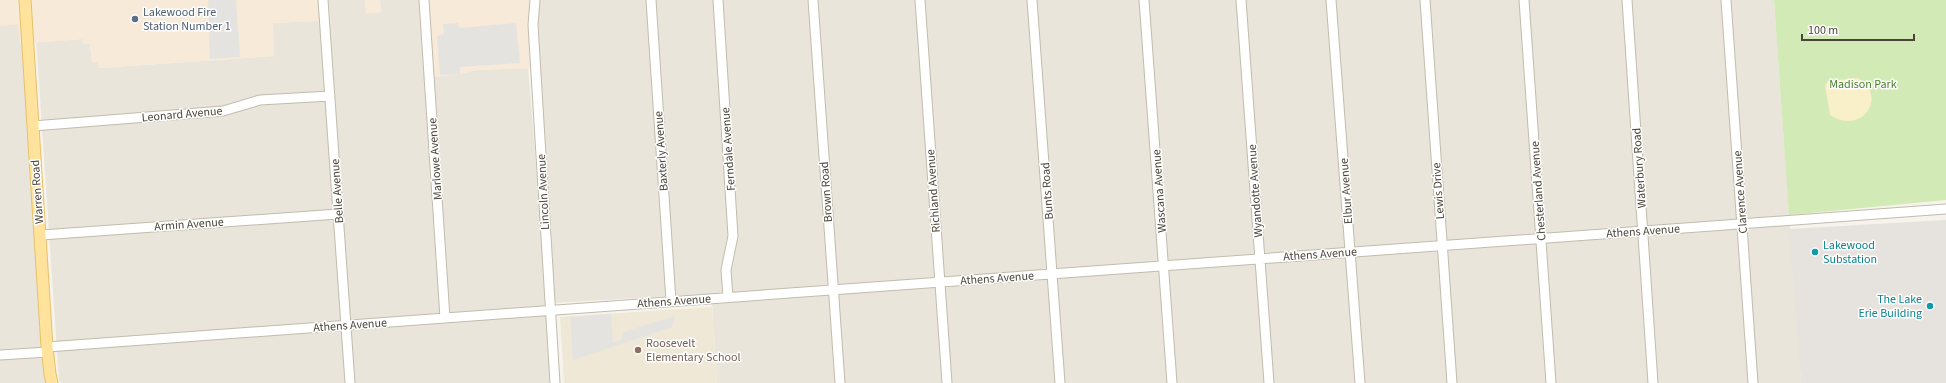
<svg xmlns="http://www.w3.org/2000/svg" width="1946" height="383" font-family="'Source Sans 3',sans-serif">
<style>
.residential{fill:#eae5da}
.commercial{fill:#f7ead8}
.industrial{fill:#e6e2dd}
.education{fill:#efe8d6}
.green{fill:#d2eab5}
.sand{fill:#f9efc9}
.parking{fill:#e5e3e0}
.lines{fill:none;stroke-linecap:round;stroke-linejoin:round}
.minor-casing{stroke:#c2bbae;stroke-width:11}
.major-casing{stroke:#e6c16a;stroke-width:13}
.minor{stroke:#fff;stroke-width:9}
.major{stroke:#ffe39c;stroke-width:11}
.service-dot{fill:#5c6f8a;stroke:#fff;stroke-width:1.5}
.culture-dot{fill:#0f9aa8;stroke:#fff;stroke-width:1.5}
.education-dot{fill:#8d6e63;stroke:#fff;stroke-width:1.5}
.labels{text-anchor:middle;stroke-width:3;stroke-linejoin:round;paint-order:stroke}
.service-label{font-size:12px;fill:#4e5e75;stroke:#fff;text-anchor:start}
.park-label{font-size:12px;fill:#4a7f2a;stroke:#fff}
.street-label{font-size:12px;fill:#4b4439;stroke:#fff}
.culture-label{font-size:12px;fill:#0d838f;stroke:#fff;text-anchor:start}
.education-label{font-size:12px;fill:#785e54;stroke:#fff;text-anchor:start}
</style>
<rect width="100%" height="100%" fill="#f6f3ec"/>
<!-- residential -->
<path class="residential" d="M328 0H365L366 13 381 12 380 0H420L425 78 460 74 476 70 528 68 554 383H62L59 381 36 38 41 42 82 39 90 44 92 62H98L100 68 274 56 273 23 316 21 331 24Z
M538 0H715L730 239 722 293 553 303 534 33Z
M720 0H1774L1801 383H717L712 302 733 300 729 268 731 255Z
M18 24 29 43 48 316 56 383H0V26Z"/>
<!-- commercial -->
<path class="commercial" d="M0 0H328L331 24 316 21 273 23 274 56 99 68 98 62H92L90 44H83L82 39 20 44 18 24 0 26Z
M365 0H380L381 12 366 14Z
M420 0H538L536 68 476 70 460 74 425 78Z"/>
<!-- industrial -->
<path class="industrial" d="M1946 220V383H1801L1789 229Z"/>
<!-- education -->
<path class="education" d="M712 307 717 383H564L560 317Z"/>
<!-- green -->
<path class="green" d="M1774 0H1946V200L1789 215Z"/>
<!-- sand -->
<path class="sand" d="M1858 78C1889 97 1861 136 1830 115L1825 86 1828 81Z"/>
<!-- parking -->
<path class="parking" d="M208 0H236L240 57 210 59Z
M458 23 459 28 516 23 520 63 460 67V74L440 75 437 36 444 34 443 24Z
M611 314 613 343 621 340 623 332 675 316 672 327 573 360 570 317Z"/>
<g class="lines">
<!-- minor casing -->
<g class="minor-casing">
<path id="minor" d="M323 0 350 383
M424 0 445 318
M535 0 533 25 555 383
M651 0 671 301
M718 0 733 236 726 270 728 297
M813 0 840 383
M920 0 947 383
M1032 0 1060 383
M1144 0 1172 383
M1241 0 1269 383
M1331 0 1360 383
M1425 0 1452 383
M1524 0 1551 383
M1627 0 1653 383
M1726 0 1753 383
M33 126 223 111 260 100 330 96
M41 235 338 214
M47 347 1946 209
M0 355 48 352"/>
</g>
<!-- major casing -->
<g class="major-casing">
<path id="major" d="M25 0 47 347 50 374 52 383"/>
</g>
<!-- minor -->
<use href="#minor" class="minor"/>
<!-- major -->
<use href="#major" class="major"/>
</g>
<!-- markers -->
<circle class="service-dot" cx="135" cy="19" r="4"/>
<g class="culture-dot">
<circle cx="1815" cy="252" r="4"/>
<circle cx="1930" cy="306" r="4"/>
</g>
<circle class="education-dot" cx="638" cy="350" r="4"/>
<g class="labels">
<!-- service labels -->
<g class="service-label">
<text x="143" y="16">Lakewood Fire<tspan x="143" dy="14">Station Number 1</tspan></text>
</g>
<!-- park labels -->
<g class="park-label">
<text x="1863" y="88">Madison Park</text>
</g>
<!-- street labels -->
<g class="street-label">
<text transform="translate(182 114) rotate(-5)" y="4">Leonard Avenue</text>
<text transform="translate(728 149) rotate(-94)" y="4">Ferndale Avenue</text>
<text transform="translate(661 151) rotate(-94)" y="4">Baxterly Avenue</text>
<text transform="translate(435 159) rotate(-94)" y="4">Marlowe Avenue</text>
<text transform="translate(1639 168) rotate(-94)" y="4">Waterbury Road</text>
<text transform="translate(337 191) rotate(-94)" y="4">Belle Avenue</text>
<text transform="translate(933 191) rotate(-94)" y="4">Richland Avenue</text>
<text transform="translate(1047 191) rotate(-94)" y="4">Bunts Road</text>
<text transform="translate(1159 191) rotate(-94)" y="4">Wascana Avenue</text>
<text transform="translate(1255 191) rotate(-94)" y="4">Wyandotte Avenue</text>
<text transform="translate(1346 191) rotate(-94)" y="4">Elbur Avenue</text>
<text transform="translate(1438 191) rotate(-94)" y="4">Lewis Drive</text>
<text transform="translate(1538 191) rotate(-94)" y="4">Chesterland Avenue</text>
<text transform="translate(37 192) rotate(-94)" y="4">Warren Road</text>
<text transform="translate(543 192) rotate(-93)" y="4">Lincoln Avenue</text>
<text transform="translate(826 192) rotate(-94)" y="4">Brown Road</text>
<text transform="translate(1740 192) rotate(-94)" y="4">Clarence Avenue</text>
<text transform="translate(189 224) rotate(-4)" y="4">Armin Avenue</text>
<text transform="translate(1643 231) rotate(-4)" y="4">Athens Avenue</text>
<text transform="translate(1320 254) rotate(-4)" y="4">Athens Avenue</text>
<text transform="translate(997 278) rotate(-4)" y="4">Athens Avenue</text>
<text transform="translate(674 301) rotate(-4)" y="4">Athens Avenue</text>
<text transform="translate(350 325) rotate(-4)" y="4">Athens Avenue</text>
</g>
<!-- culture labels -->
<g class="culture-label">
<text x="1823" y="249">Lakewood<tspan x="1823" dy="14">Substation</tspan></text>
<text x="1922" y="303" text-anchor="end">The Lake<tspan x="1922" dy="14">Erie Building</tspan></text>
</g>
<!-- education labels -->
<g class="education-label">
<text x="646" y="347">Roosevelt<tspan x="646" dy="14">Elementary School</tspan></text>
</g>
</g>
<!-- scale -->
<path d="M1802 34v6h112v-6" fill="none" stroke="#4b4439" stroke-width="2"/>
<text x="1808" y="34" font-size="12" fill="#4b4439" stroke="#ffffff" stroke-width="3" paint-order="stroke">100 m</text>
</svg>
